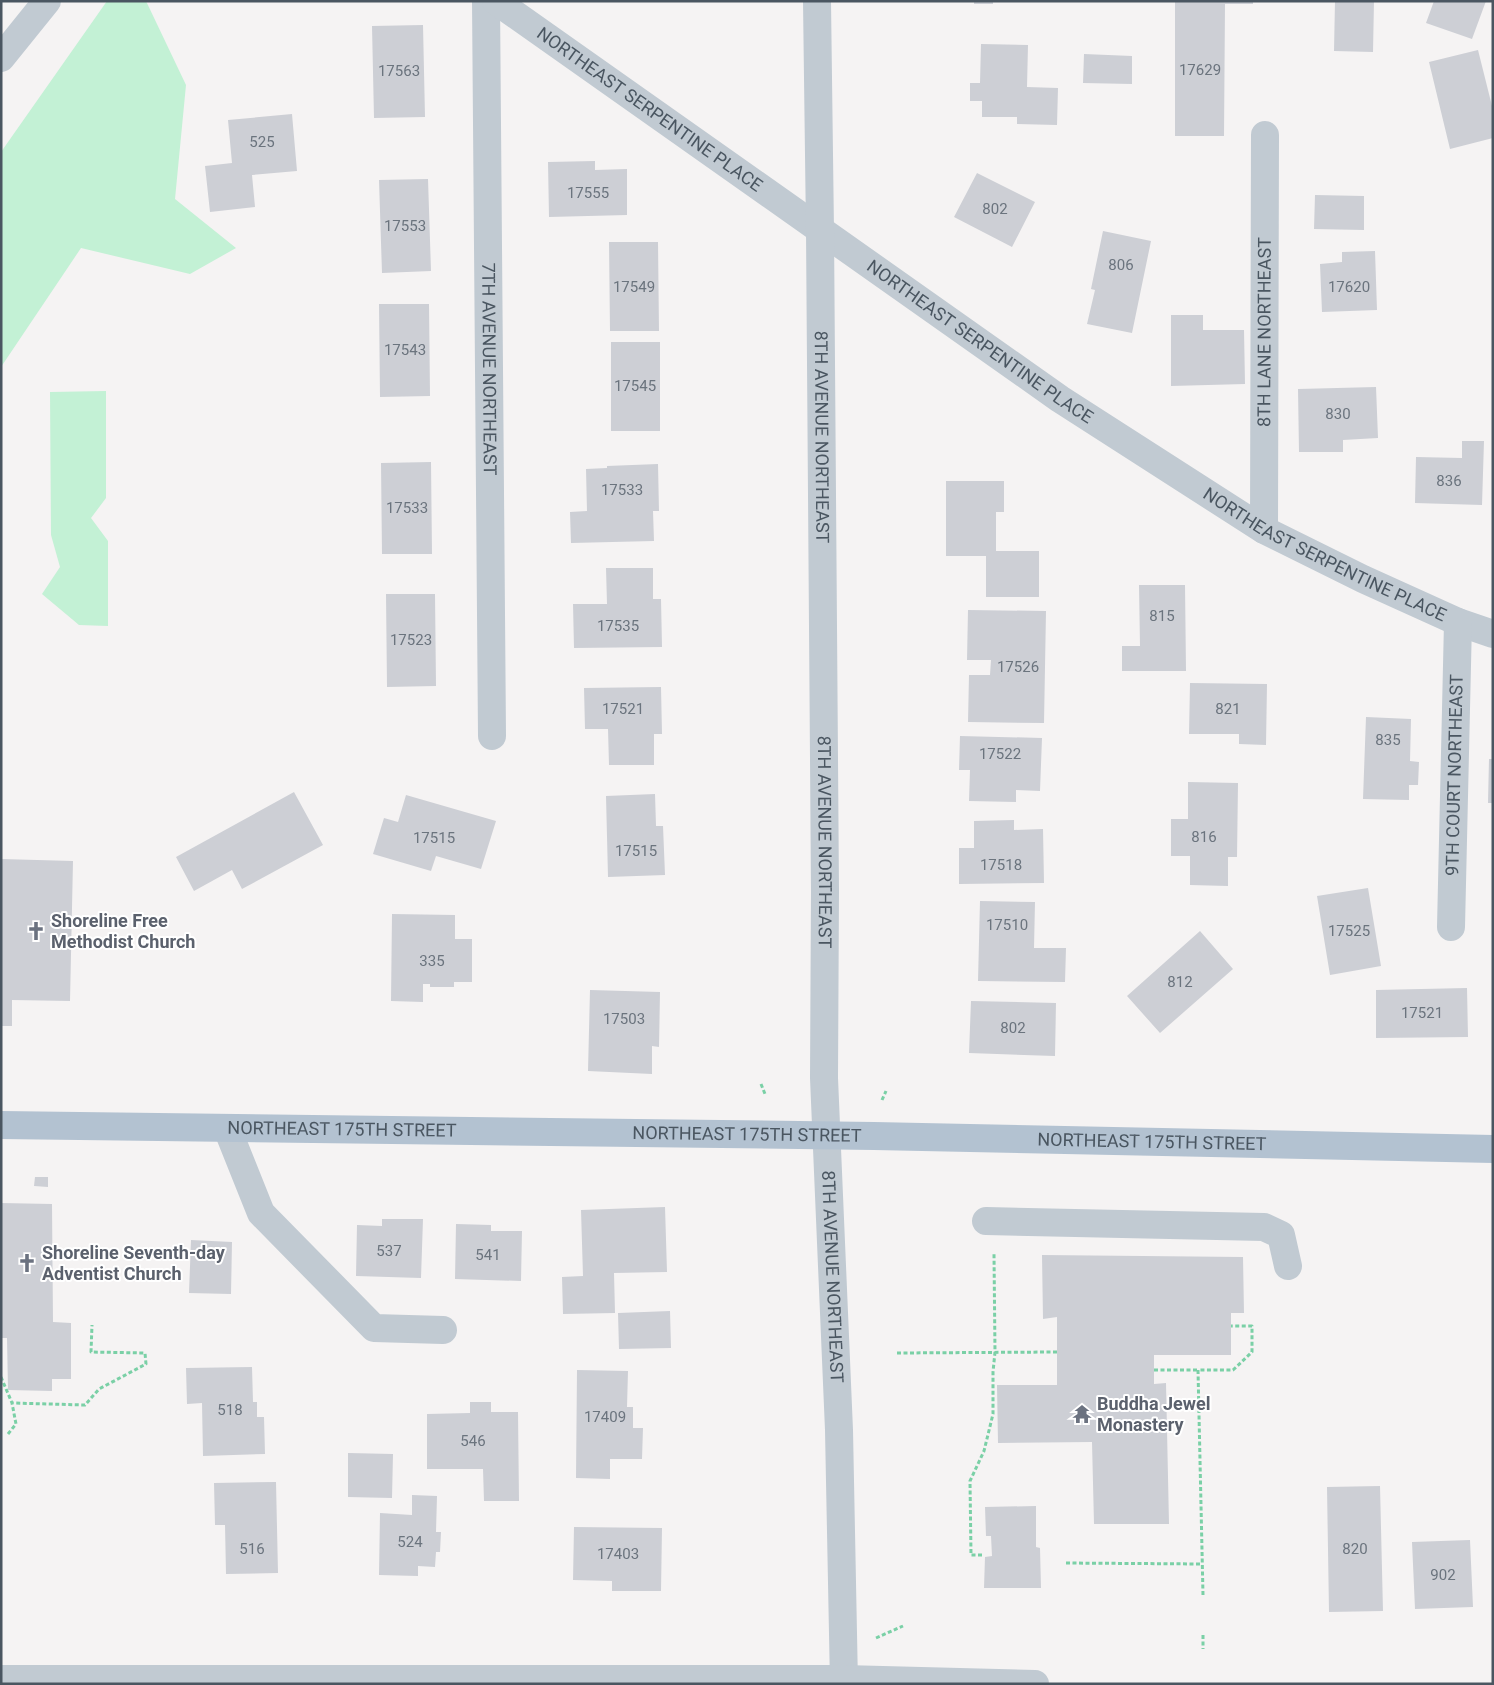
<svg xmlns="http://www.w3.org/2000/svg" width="1494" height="1685" font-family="Roboto,sans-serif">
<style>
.green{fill:#c3f1d5}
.building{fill:#cdcfd5}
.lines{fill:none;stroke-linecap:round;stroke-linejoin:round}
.path{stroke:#7ad0a6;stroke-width:3;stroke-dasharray:4 2.5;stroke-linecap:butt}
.minor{stroke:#c1cad2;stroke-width:28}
.major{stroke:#b3c2d1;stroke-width:28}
.labels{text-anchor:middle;stroke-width:4;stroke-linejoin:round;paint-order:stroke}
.number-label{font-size:15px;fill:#6b747e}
.street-label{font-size:18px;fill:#4a5661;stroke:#fff}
.worship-label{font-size:18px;font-weight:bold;fill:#5b616d;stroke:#fff;text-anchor:start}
</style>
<rect width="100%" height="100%" fill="#f5f3f3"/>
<!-- green -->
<path class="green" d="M107 1H146L186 85 175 199 236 248 190 274 81 248 1 367V152Z
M106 391V498L91 518 108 541V626L79 625 42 594 60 567 51 535 50 392Z"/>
<!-- building -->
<path class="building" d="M974 1H993V4H974Z
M1175 1H1253V4H1225L1224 136H1175Z
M1335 1H1374L1373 52 1334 51Z
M1434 1H1486L1472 39 1426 23Z
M423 25 425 117 374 118 372 26Z
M981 44 1028 45 1027 87 1058 88 1057 125 1017 124V117H982V101H970V83H980Z
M1478 50 1493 110V138L1450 149 1429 62Z
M1084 54 1132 56V84L1083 83Z
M292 114 297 171 252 175 255 207 210 212 205 166 232 163 228 120Z
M595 161V170L627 169V215L549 217 548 162Z
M977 173 1035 202 1012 247 954 217Z
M428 179 431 271 382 273 379 180Z
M1315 195 1364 196V230L1314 229Z
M1103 231 1151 241 1132 333 1087 324 1095 290 1091 289Z
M609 242H658L659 331H610Z
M1375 251 1377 310 1322 312 1320 264 1342 262V252Z
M379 304H429L430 396 380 397Z
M1171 315H1203V330H1244L1245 384 1171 386Z
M611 342H660V431H611Z
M1376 387 1378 438 1343 440V452H1299L1298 389Z
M1462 441H1484L1482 505 1415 503 1416 457 1462 458Z
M431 462 432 554H382L381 463Z
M658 464 659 511H653L654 541 571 543 570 512 587 511 586 469 607 468V466Z
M946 481H1004V512H996V551H1039V597H986V556H946Z
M606 568H653V599H661L662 647 574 648 573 604H607Z
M1139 585H1185L1186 671H1122V646H1140Z
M386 594H435L436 686 387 687Z
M968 610 1046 611 1044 723 968 722 969 675H990L991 660H967Z
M1190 683 1267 684 1266 745 1239 744V734H1189Z
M661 687 662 734H654V765H609L608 729H585L584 688Z
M1366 717 1411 719 1410 761 1419 762 1418 785H1409V800L1363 799Z
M960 736 1042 738 1040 791 1016 790V802L969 801 970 770H959Z
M1489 759H1493V803H1488Z
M1188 782 1238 783 1237 857H1228V886L1190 885V856H1171V819H1188Z
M294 792 323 845 242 889 232 870 194 891 176 857Z
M655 794 656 826H663L665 875 608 877 606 796Z
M406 795 496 821 481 869 436 856 431 871 373 854 384 818 398 822Z
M1014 820V830L1043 829 1044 883 959 884V848H974V821Z
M1 859 73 861 70 1001 12 1000V1026H1Z
M1368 888 1381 966 1330 975 1317 896Z
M980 901 1035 902 1034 948H1066L1065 982 978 981Z
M392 914 455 915V939H472V982H454V987H430V984H423V1002L391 1001Z
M1200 931 1233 969 1160 1033 1127 996Z
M1467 988 1468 1037 1376 1038V990Z
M590 990 660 992 659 1047 652 1046V1074L588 1071Z
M971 1001 1056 1003 1055 1056 969 1053Z
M35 1177H48V1187L34 1186Z
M1 1203 52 1204 53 1322 71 1323V1379H52V1391L8 1390 7 1338H1Z
M665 1207 667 1272 614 1273 615 1313 563 1314 562 1277 583 1276 581 1210Z
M382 1219H423L421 1278 356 1276 357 1225 382 1226Z
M456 1224 491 1225V1231H522L521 1281 455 1279Z
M191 1240 232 1242 231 1294 189 1293Z
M1042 1255 1243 1257 1244 1313H1231V1355H1154V1384L1166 1383 1169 1524H1094L1092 1442 998 1443 997 1385H1057V1317L1043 1319Z
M670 1311 671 1348 619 1349 618 1313Z
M252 1367 253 1402H257V1417H264L265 1454 203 1456 202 1403 187 1404 186 1368Z
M577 1370 628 1371 627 1407H633V1428H643L642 1459H610V1479L576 1478Z
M470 1402H491V1412H518L519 1501H484L483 1469H427V1414L470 1413Z
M348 1453 393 1454 392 1498 348 1497Z
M276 1482 278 1573 226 1574 225 1525H215L214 1483Z
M1380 1486 1383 1611 1329 1612 1327 1487Z
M412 1495 437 1496 436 1532H441L440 1552H436L435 1567 418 1566V1576L379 1575 380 1513 412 1515Z
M1036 1506V1547L1040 1548 1041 1588H984L985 1557 992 1556 991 1536H986L985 1507Z
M574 1527 662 1528 661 1591H612V1581L573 1580Z
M1470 1540 1473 1607 1415 1609 1412 1542Z"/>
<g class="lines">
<!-- path -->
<path class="path" d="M761 1084 765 1094
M882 1100 886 1091
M897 1353 1057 1352
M1154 1370H1198
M1 1377 12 1403 85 1405 99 1389 146 1364 145 1353 91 1352 92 1325
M8 1434 16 1424 12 1403
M982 1555H971L970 1481 984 1451 993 1414V1372L995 1352 994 1254
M1066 1563 1202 1564
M1203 1595 1198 1370H1233L1252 1352V1326H1231
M1203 1635V1649
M876 1638 903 1626"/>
<!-- minor -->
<g class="minor">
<path id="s1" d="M486 1 492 736"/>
<path id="s2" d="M496 1 1060 399 1264 530 1363 579 1458 622 1493 634"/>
<path id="s3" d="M817 1 820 231 825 891 824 1078 839 1430 844 1684"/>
<path d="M1 58 47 1"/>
<path id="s4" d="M1264 530 1265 135"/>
<path id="s5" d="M1451 927 1458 622"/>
<path d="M227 1128 261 1213 374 1328 443 1330"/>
<path d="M986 1221 1264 1227 1281 1235 1288 1266"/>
<path d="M1 1679H844L1035 1684"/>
</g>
<!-- major -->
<path class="major" id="s6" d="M1 1125 874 1136 1493 1149"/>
</g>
<!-- icons -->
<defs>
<g id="church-bare" transform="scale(1.5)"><path d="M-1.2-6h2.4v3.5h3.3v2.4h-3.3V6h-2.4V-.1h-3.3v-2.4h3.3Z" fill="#6b7280" stroke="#fff" stroke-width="2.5" paint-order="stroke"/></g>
<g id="temple-bare" transform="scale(1.5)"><path d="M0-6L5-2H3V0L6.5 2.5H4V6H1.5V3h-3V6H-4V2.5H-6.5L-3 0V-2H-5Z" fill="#6b7280" stroke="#fff" stroke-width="2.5" paint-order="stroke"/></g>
</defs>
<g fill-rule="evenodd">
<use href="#church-bare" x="36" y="931"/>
<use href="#church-bare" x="27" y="1263"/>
<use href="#temple-bare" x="1082" y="1414"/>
</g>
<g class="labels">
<!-- number labels -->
<g class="number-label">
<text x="1200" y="75">17629</text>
<text x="399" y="76">17563</text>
<text x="262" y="147">525</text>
<text x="588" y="198">17555</text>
<text x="995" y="214">802</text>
<text x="405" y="231">17553</text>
<text x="1121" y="270">806</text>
<text x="634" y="292">17549</text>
<text x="1349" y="292">17620</text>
<text x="405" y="355">17543</text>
<text x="635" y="391">17545</text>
<text x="1338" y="419">830</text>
<text x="1449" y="486">836</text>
<text x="622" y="495">17533</text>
<text x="407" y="513">17533</text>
<text x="1162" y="621">815</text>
<text x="618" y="631">17535</text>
<text x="411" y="645">17523</text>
<text x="1018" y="672">17526</text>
<text x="623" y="714">17521</text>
<text x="1228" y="714">821</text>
<text x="1388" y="745">835</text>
<text x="1000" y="759">17522</text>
<text x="1204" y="842">816</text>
<text x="434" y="843">17515</text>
<text x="636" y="856">17515</text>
<text x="1001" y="870">17518</text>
<text x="1007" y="930">17510</text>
<text x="1349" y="936">17525</text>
<text x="432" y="966">335</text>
<text x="1180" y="987">812</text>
<text x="1422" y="1018">17521</text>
<text x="624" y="1024">17503</text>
<text x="1013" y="1033">802</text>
<text x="389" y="1256">537</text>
<text x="488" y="1260">541</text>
<text x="230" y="1415">518</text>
<text x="605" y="1422">17409</text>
<text x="473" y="1446">546</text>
<text x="410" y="1547">524</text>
<text x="252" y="1554">516</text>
<text x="1355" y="1554">820</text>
<text x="618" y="1559">17403</text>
<text x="1443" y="1580">902</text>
</g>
<!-- street labels -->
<g class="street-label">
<text dy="6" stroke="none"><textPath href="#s2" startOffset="188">NORTHEAST SERPENTINE PLACE</textPath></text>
<text dy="6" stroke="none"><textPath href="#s4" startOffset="198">8TH LANE NORTHEAST</textPath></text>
<text dy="6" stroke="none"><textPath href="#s2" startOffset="592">NORTHEAST SERPENTINE PLACE</textPath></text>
<text dy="6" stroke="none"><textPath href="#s1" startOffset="368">7TH AVENUE NORTHEAST</textPath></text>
<text dy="6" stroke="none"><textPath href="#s3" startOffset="436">8TH AVENUE NORTHEAST</textPath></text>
<text dy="6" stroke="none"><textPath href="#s2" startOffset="998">NORTHEAST SERPENTINE PLACE</textPath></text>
<text dy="6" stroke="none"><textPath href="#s5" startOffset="152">9TH COURT NORTHEAST</textPath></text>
<text dy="6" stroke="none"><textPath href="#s3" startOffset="841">8TH AVENUE NORTHEAST</textPath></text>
<text dy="6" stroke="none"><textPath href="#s6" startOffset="341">NORTHEAST 175TH STREET</textPath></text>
<text dy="6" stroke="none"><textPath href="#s6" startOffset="746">NORTHEAST 175TH STREET</textPath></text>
<text dy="6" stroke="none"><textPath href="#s6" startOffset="1151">NORTHEAST 175TH STREET</textPath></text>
<text dy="6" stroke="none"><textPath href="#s3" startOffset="1276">8TH AVENUE NORTHEAST</textPath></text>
</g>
<!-- worship labels -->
<g class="worship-label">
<text x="51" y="927">Shoreline Free<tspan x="51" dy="21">Methodist Church</tspan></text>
<text x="42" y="1259">Shoreline Seventh-day<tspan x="42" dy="21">Adventist Church</tspan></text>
<text x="1097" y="1410">Buddha Jewel<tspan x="1097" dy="21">Monastery</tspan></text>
</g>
</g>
<!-- border -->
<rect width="1494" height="1685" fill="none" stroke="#4a5661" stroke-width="5"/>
</svg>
